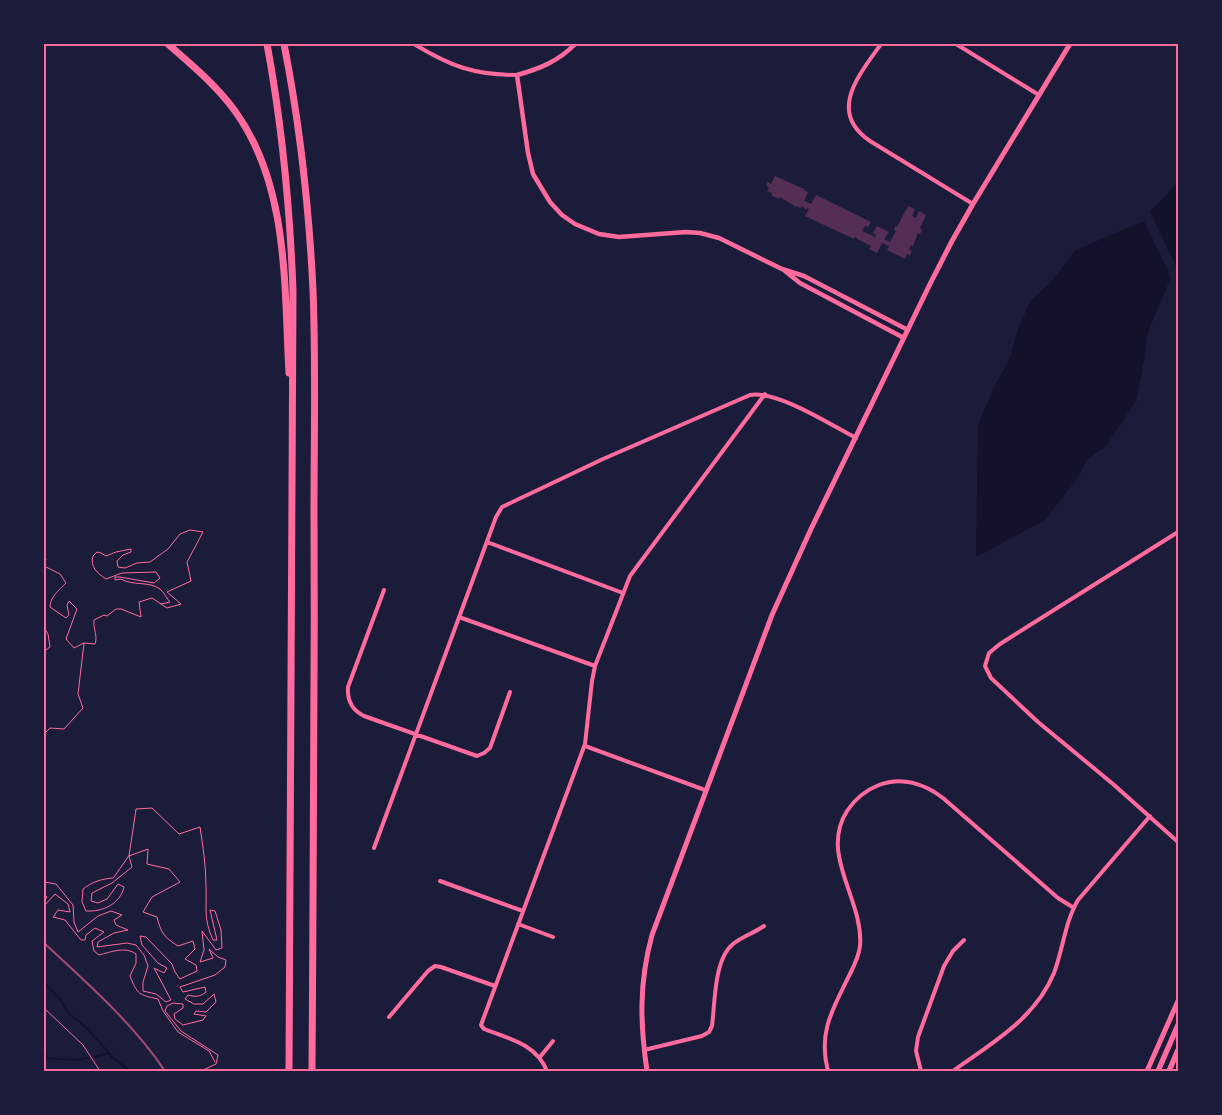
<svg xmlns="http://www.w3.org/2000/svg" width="1222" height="1115" font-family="Inter,sans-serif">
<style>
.water{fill:#12122b}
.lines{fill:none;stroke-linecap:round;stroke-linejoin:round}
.stream{stroke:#12122b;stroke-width:2}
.building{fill:#542f53}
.path{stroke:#ff6b9d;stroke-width:1}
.minor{stroke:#ff6b9d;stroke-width:4}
.tertiary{stroke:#ff6b9d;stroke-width:4.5}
.secondary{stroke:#ff6b9d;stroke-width:5}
.primary{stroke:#ff6b9d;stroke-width:5.5}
.motorway{stroke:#ff6b9d;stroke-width:7}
.rail{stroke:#a44b75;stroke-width:2}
.neatline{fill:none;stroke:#ff6b9d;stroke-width:2}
</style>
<rect width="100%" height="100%" fill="#1b1b3a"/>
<!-- water -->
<path class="water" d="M1178 182V270L1150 212Z
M1144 221 1171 277 1148 332 1144 361 1136 401 1106 446 1088 459 1076 480 1045 520 976 557 978 425 994 387 1010 358 1018 329 1031 300 1050 283 1076 250Z"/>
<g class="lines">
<!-- stream -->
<path class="stream" d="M44 983 61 1000 67 1012 88 1029 113 1058 130 1071
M44 1044 47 1058 76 1060 88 1058
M94 1057 109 1053"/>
</g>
<!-- building -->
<path class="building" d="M775 176 804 189V190L808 192 804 201 811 204 816 195 871 222 868 227 865 226 862 231 875 237 876 235 873 233 877 226 889 232 884 239 890 242 896 231 894 230 895 226 897 227 908 206 915 209 912 216 916 218 919 211 926 215 920 228 922 230 920 234 918 233 913 246 911 245 909 250 912 251 910 255 907 254 905 259 887 250 889 246 882 243 877 253 869 249 871 246 857 239V238L855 237 854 239 805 216 809 209 807 208 806 210 802 206 801 208 796 206V207L780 197 779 199 771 195 772 193 767 191 769 188 766 185 768 182 771 184Z"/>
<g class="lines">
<!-- path -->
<path class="path" d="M44 559H46L44 565
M44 566 60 574 66 583C59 590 50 597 50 607L66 618 69 615 67 605 69 601 77 609 66 639 74 648 84 643 78 694 83 708 64 729 50 728 44 734
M44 628 48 634 50 647 46 650 44 648
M84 643 95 644C98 636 93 629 94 620L104 615 107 616 116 609H121L141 617 139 602 152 598 167 608 181 604 167 592 191 581 187 562 203 532 190 530 180 534 168 549 150 562 137 563 125 568 118 567 117 561 123 555 131 552V549L116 552 106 556 101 553 97 552 93 556C90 567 97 573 106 579L122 573 156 572 160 578 154 583 120 577H115V580L121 579C133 586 149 581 160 589 164 592 167 599 170 602L161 604
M129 856 132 867 112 883 92 893 91 901 98 903 107 899 118 884 124 887C120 904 103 912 86 911L82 902 83 889C92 882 101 879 113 878Z
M44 882 56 884 73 905 74 922 78 932 98 916 111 911 122 915 114 920 116 925 128 930 114 933 98 942 97 947 127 943 136 945 144 955 148 966 143 982V991L156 994 166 1002 171 1000 154 968 164 973 167 968 158 963 142 945 140 936 146 937 172 964 175 972 180 979 197 971 196 965 185 959 195 949 193 941 178 946C164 937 161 933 157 917L143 912 152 897 180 882 169 869 147 864 148 849 129 856 136 809 152 808 179 834 200 827C203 847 206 866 206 886 207 908 203 918 213 940H217L210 910 215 911 221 930 222 948 216 950 202 931 204 950 200 962 213 958 209 949 218 957 226 960 225 967 215 975 180 987 183 992 205 987 206 992C200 997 195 997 188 995L185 999 194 1004H203L214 994 216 1002 206 1012 196 1011 194 1014 206 1016 203 1020 183 1025 175 1019 174 1014 183 1008V1004L173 1003 167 1006 165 1011 181 1031 218 1055 216 1064 201 1071
M44 896 47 897 44 901
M44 906 55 894 68 904 70 912 58 910 53 917 65 920 81 940H85L86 935 95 928 104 932 92 941 94 951 99 955C111 952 125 946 136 954V963L130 976C137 994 139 995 158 999L163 1011 178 1032 209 1051 215 1062
M44 1008 83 1045 100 1071"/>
<!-- minor -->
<path class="minor" d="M414 44C450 66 474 75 517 75
M881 44C859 75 827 112 870 141L973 204
M956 44 1039 95
M1178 532 1000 644 989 653 985 666 991 678 1038 722 1113 784 1178 842
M487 542 623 593
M384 590 348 687C347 700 352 710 364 716L477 756 484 753 490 748 510 692
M459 617 595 666
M585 746 705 790
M374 848 496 517 502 507 603 459 750 395C777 390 831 425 856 438
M440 881 523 911
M518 924 553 937
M389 1017 428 971 435 966 441 967 495 986
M644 1050 702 1036 709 1032 712 1026C715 1003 714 959 733 944 741 937 754 933 764 926
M540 1057 553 1041
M547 1071C536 1044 510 1039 484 1029L481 1025 585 744 592 681 595 666 630 576 765 394
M828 1071C818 1034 832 1010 848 978 853 968 859 957 860 946 864 900 819 855 847 811 855 799 866 790 879 785 902 776 925 784 943 798L1058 898 1074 908
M921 1071 916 1051 918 1037 944 966 953 951 964 940
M953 1071C992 1043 1035 1019 1054 973 1063 949 1065 922 1078 900L1150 816"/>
<!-- tertiary -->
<path class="tertiary" d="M575 44C559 61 539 69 517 75L528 153 533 174 550 202 562 215 575 224 599 234 619 237 686 232 700 233 719 238 782 269 804 276 908 330
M785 271 800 283 904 338"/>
<!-- secondary -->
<path class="secondary" d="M647 1071C640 1023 639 983 652 935L772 615 811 529 930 284 952 241 973 204 1070 44
M1147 1071 1178 1001"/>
<!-- primary -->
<path class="primary" d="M1158 1071 1178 1025
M1169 1071 1178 1050"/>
<!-- motorway -->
<path class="motorway" d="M168 44C192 65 216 85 235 111 289 186 284 285 289 373
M267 44C282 125 290 208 293 291L289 1071
M284 44C300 125 309 208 313 290 316 364 314 438 314 513 315 699 313 885 312 1071"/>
<!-- rail -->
<path class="rail" d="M44 943C87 983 132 1022 165 1071"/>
</g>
<!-- border -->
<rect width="1222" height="1115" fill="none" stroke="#1b1b3a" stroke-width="90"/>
<rect x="45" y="45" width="1132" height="1025" class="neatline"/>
</svg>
